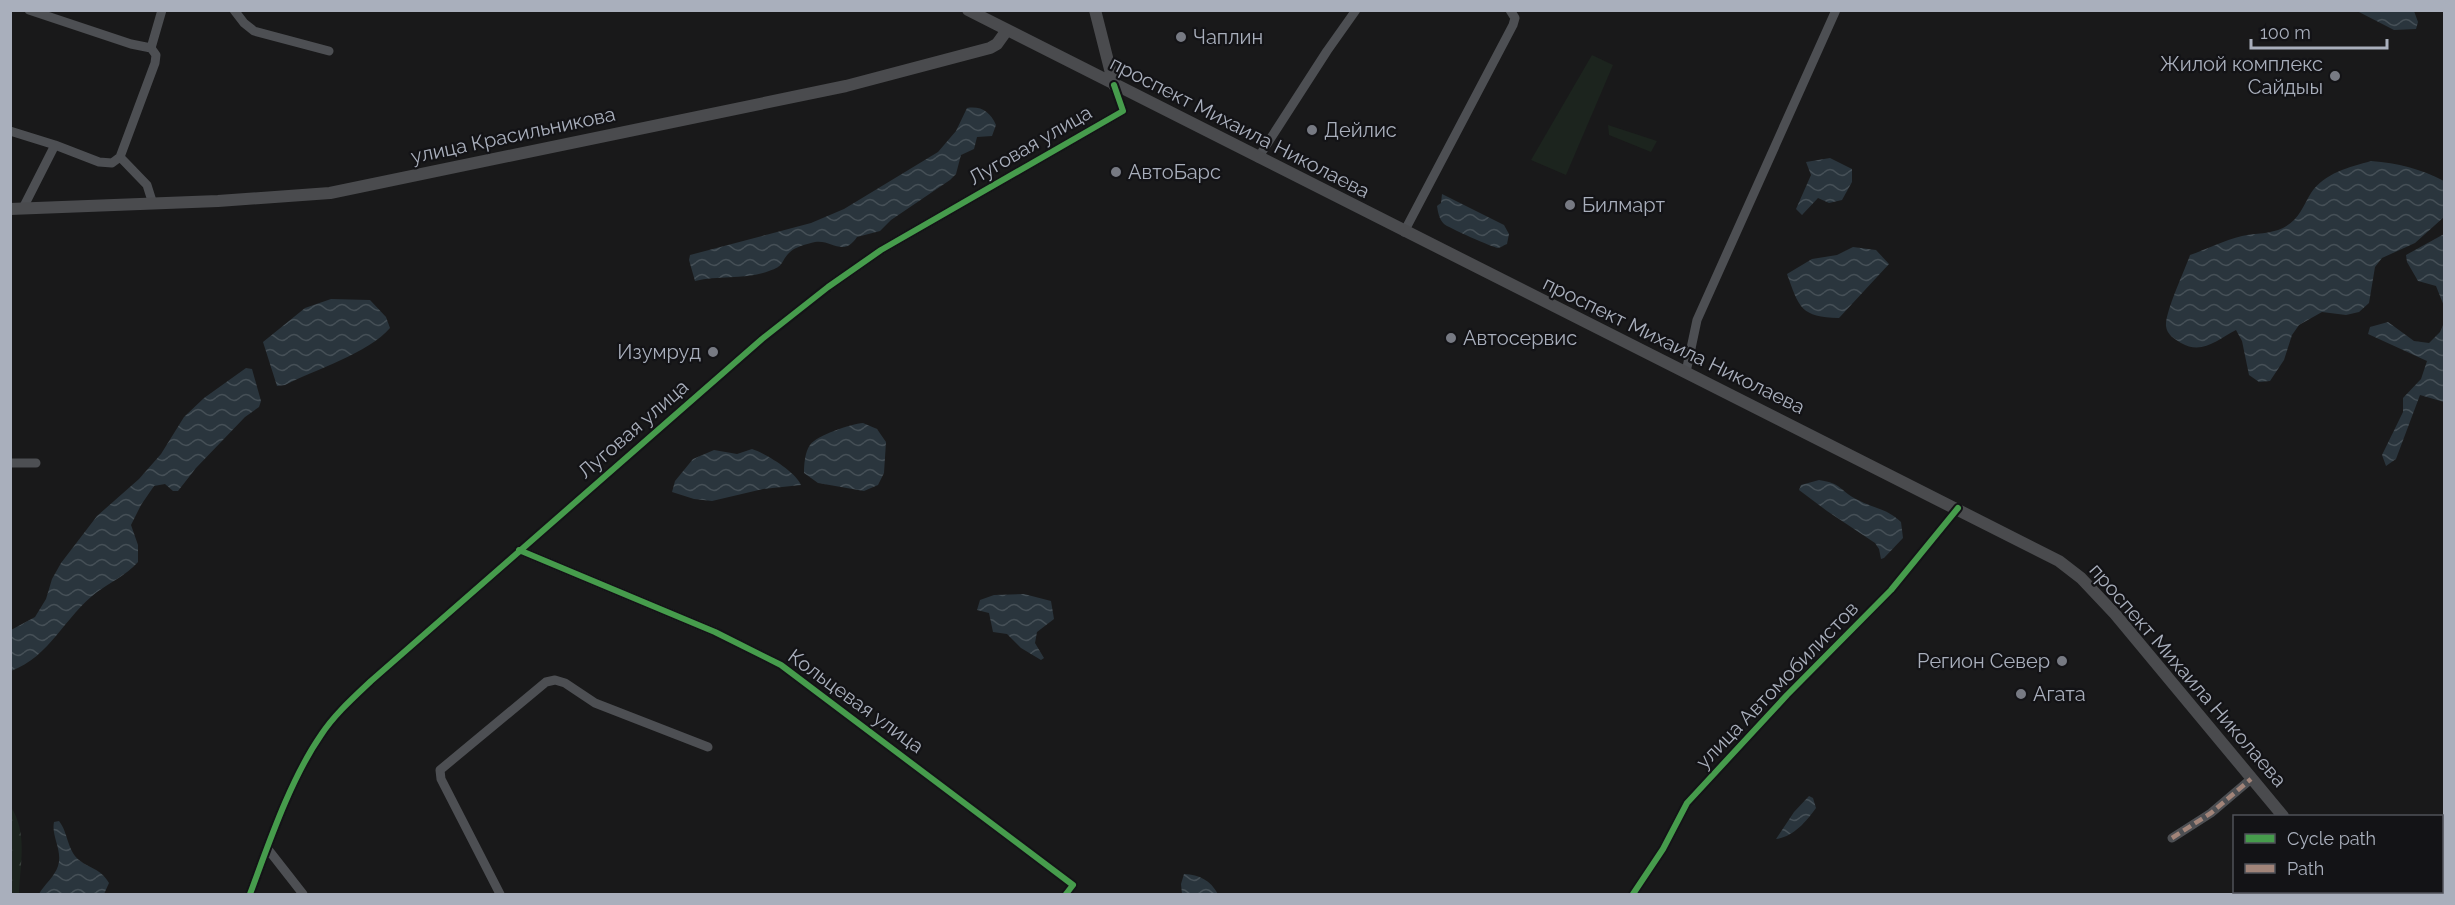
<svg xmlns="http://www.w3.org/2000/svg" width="2455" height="905" font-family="Raleway,sans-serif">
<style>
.green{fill:#1c241e}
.forest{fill:url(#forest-firs)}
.water{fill:url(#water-waves)}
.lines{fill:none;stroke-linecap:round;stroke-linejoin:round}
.minor{stroke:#4d4f53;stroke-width:9}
.major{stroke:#4a4b4e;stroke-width:12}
.quiet{stroke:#a18479;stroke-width:4.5;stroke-dasharray:9 4.5;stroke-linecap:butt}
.cycleway-casing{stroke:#131316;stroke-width:10}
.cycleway{stroke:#469c4c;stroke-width:6}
.poi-dot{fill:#777a83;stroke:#131316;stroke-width:2}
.labels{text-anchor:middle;stroke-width:4.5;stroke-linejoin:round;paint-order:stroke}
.poi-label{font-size:20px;fill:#a9afbc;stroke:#131316;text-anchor:start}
.street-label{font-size:20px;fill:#a9afbc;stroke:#131316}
</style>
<defs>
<pattern id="forest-firs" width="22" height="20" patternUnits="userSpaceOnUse" patternTransform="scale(1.5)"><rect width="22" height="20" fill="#1c241e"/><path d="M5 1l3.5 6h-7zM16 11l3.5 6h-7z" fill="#3a413d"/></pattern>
<pattern id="water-waves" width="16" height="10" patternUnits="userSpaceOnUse" patternTransform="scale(1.5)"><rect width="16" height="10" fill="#2a353d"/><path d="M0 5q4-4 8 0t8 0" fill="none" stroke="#465057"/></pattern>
</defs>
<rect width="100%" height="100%" fill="#19191a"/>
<!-- green -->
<path class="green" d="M1592 55 1613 65 1566 175 1531 160Z
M1608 125 1657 141 1651 152 1609 135Z"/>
<!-- forest -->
<path class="forest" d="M11 807C28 834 20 864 19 894H11Z"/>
<!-- water -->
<path class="water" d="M2357 11H2414L2418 22 2416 29 2394 30Z
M967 108C982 106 990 112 996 125L992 136 977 137 974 149 961 155 956 174 950 180 891 220 880 231 857 237C843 258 832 239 815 242 807 244 794 247 789 253 780 262 785 266 769 271 746 280 719 275 695 281L689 260 690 255 811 223 844 209 938 152 956 131Z
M1830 158 1852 169V182L1842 200 1829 203 1818 198 1802 215 1796 209 1811 175 1806 162Z
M2371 161C2398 163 2421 169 2444 181V217L2415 243 2382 258 2375 267 2369 303 2359 312 2346 315 2322 312 2299 325 2292 335 2284 360 2270 381 2259 382 2249 375 2242 341 2236 330C2217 340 2202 355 2181 343 2175 339 2167 335 2166 326 2165 312 2185 270 2190 255 2207 249 2225 240 2242 236 2256 233 2270 234 2283 228 2299 220 2303 206 2311 193 2324 173 2350 167 2371 161Z
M1442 194 1504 225 1509 234 1507 244C1504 245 1500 248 1498 248 1494 248 1447 227 1444 224 1439 219 1438 212 1437 206L1441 203Z
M2444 234V306L2436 286 2418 281 2407 262 2406 255Z
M1853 247 1876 250 1889 264 1839 318C1801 317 1799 308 1787 274L1812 259 1837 255Z
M331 299 370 300 386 317 390 328C369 353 314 370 285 385L277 386 263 342 305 308Z
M2388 322 2414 341 2429 343 2440 332 2444 323V402L2420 395 2396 459 2386 466 2382 455 2403 412V398L2421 379 2427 361 2368 334 2370 327Z
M246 368 252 369 261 401 259 407 245 417 196 468 178 491H173L165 484 154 486 141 505 131 525 138 545V562C125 576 111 582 97 592 65 616 50 657 11 671V630L35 617 46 599 52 579 61 563 97 516 139 479 161 454 184 417 204 398Z
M863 423 877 429 886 442 884 473 878 485 864 491 818 483 804 473C804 464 805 452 810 445 817 435 851 424 863 423Z
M752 449C765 453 796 472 801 485L763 489 712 501 694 499 672 492 675 481 693 459 714 450 737 454Z
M1819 480C1842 483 1841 492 1858 500 1873 508 1888 509 1901 522L1903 538 1884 558 1881 559 1879 549 1875 543 1827 511 1799 490 1801 485Z
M1024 594 1051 601 1054 619 1037 632 1035 643 1044 658 1041 660 1021 648 1007 634 993 632 989 613 977 610 980 600 994 595Z
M1809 796 1813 798 1816 808C1806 822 1793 837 1776 839L1794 812Z
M59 821C68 832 67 850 79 860 90 869 100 868 109 883L104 894H39C44 885 55 876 58 866 63 851 51 836 54 822Z
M1184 874C1200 875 1210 880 1218 894H1182L1181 884Z"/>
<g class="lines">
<!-- minor -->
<path class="minor" d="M234 10 244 23 254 31 329 51
M151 48 162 10
M10 131 55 145
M120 157 147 185 153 204
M1258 158 1327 51 1356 10
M23 208 55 145 99 162 112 163 120 157 155 63 156 55 151 48 131 44 29 10
M1404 232 1513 25 1515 18 1510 10
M1686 372 1697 320 1836 10
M10 463H36
M519 550 715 632 781 665 1073 885 1066 894
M2172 838 2211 813 2251 779
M267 848 303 894
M250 894C269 843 290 780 321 735 334 715 353 698 371 681L762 339 828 287 881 250 1123 111 1114 85
M500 894 441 779 440 770 546 682 555 680 565 683 595 703 708 747
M1633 894 1663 849 1687 803 1787 695 1891 590 1958 508"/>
<!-- major -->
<path class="major" d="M968 10 2059 561 2081 578 2115 614 2283 816
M1095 10 1114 85
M10 209 218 201 330 193 846 86 990 48 997 44 1007 30
M2345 892 2347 894"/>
<!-- quiet -->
<path class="quiet" d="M2172 838 2211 813 2251 779"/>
<!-- cycleway casing -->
<g class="cycleway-casing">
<path id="cycleway" d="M519 550 715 632 781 665 1073 885 1066 894
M250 894C269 843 290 780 321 735 334 715 353 698 371 681L762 339 828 287 881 250 1123 111 1114 85
M1633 894 1663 849 1687 803 1787 695 1891 590 1958 508"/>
</g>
<!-- cycleway -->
<use href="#cycleway" class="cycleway"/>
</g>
<!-- markers -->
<g class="poi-dot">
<circle cx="1181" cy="37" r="6"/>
<circle cx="2335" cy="76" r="6"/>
<circle cx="1312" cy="130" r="6"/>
<circle cx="1116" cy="172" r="6"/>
<circle cx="1570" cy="205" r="6"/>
<circle cx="1451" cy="338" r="6"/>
<circle cx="713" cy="352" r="6"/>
<circle cx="2062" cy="661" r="6"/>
<circle cx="2021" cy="694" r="6"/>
</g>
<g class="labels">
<!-- poi labels -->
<g class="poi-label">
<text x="1193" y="44">Чаплин</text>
<text x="2323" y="71" text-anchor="end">Жилой комплекс<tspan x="2323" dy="23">Сайдыы</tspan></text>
<text x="1324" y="137">Дейлис</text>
<text x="1128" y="179">АвтоБарс</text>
<text x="1582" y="212">Билмарт</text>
<text x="1463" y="345">Автосервис</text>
<text x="701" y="359" text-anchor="end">Изумруд</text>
<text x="2050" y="668" text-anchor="end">Регион Север</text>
<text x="2033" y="701">Агата</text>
</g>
<!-- street labels -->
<g class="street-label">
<text transform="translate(1240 127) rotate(27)" y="7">проспект Михаила Николаева</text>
<text transform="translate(513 135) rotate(-12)" y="7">улица Красильникова</text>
<text transform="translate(1030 145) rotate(-30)" y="7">Луговая улица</text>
<text transform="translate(1674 345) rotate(26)" y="7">проспект Михаила Николаева</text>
<text transform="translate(633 429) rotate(-41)" y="7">Луговая улица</text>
<text transform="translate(2188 675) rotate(49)" y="7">проспект Михаила Николаева</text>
<text transform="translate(1777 685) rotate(-46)" y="7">улица Автомобилистов</text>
<text transform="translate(856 701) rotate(36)" y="7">Кольцевая улица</text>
</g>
</g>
<!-- border -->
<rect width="2455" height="905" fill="none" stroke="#a9afbc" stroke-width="24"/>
<!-- legend -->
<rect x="2233" y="815" width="210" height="78" fill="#131316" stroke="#4f5158" stroke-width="1.5"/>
<rect x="2245" y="834" width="30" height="9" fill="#469c4c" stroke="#4f5158" stroke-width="1.5"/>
<text x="2287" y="845" font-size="18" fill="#a9afbc">Cycle path</text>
<rect x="2245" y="864" width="30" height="9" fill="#a18479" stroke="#4f5158" stroke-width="1.5"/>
<text x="2287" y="875" font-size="18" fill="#a9afbc">Path</text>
<!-- scale -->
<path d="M2251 39v9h136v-9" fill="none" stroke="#a9afbc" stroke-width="3"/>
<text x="2260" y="39" font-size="18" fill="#a9afbc" stroke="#131316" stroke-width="4.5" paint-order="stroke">100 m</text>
</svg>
